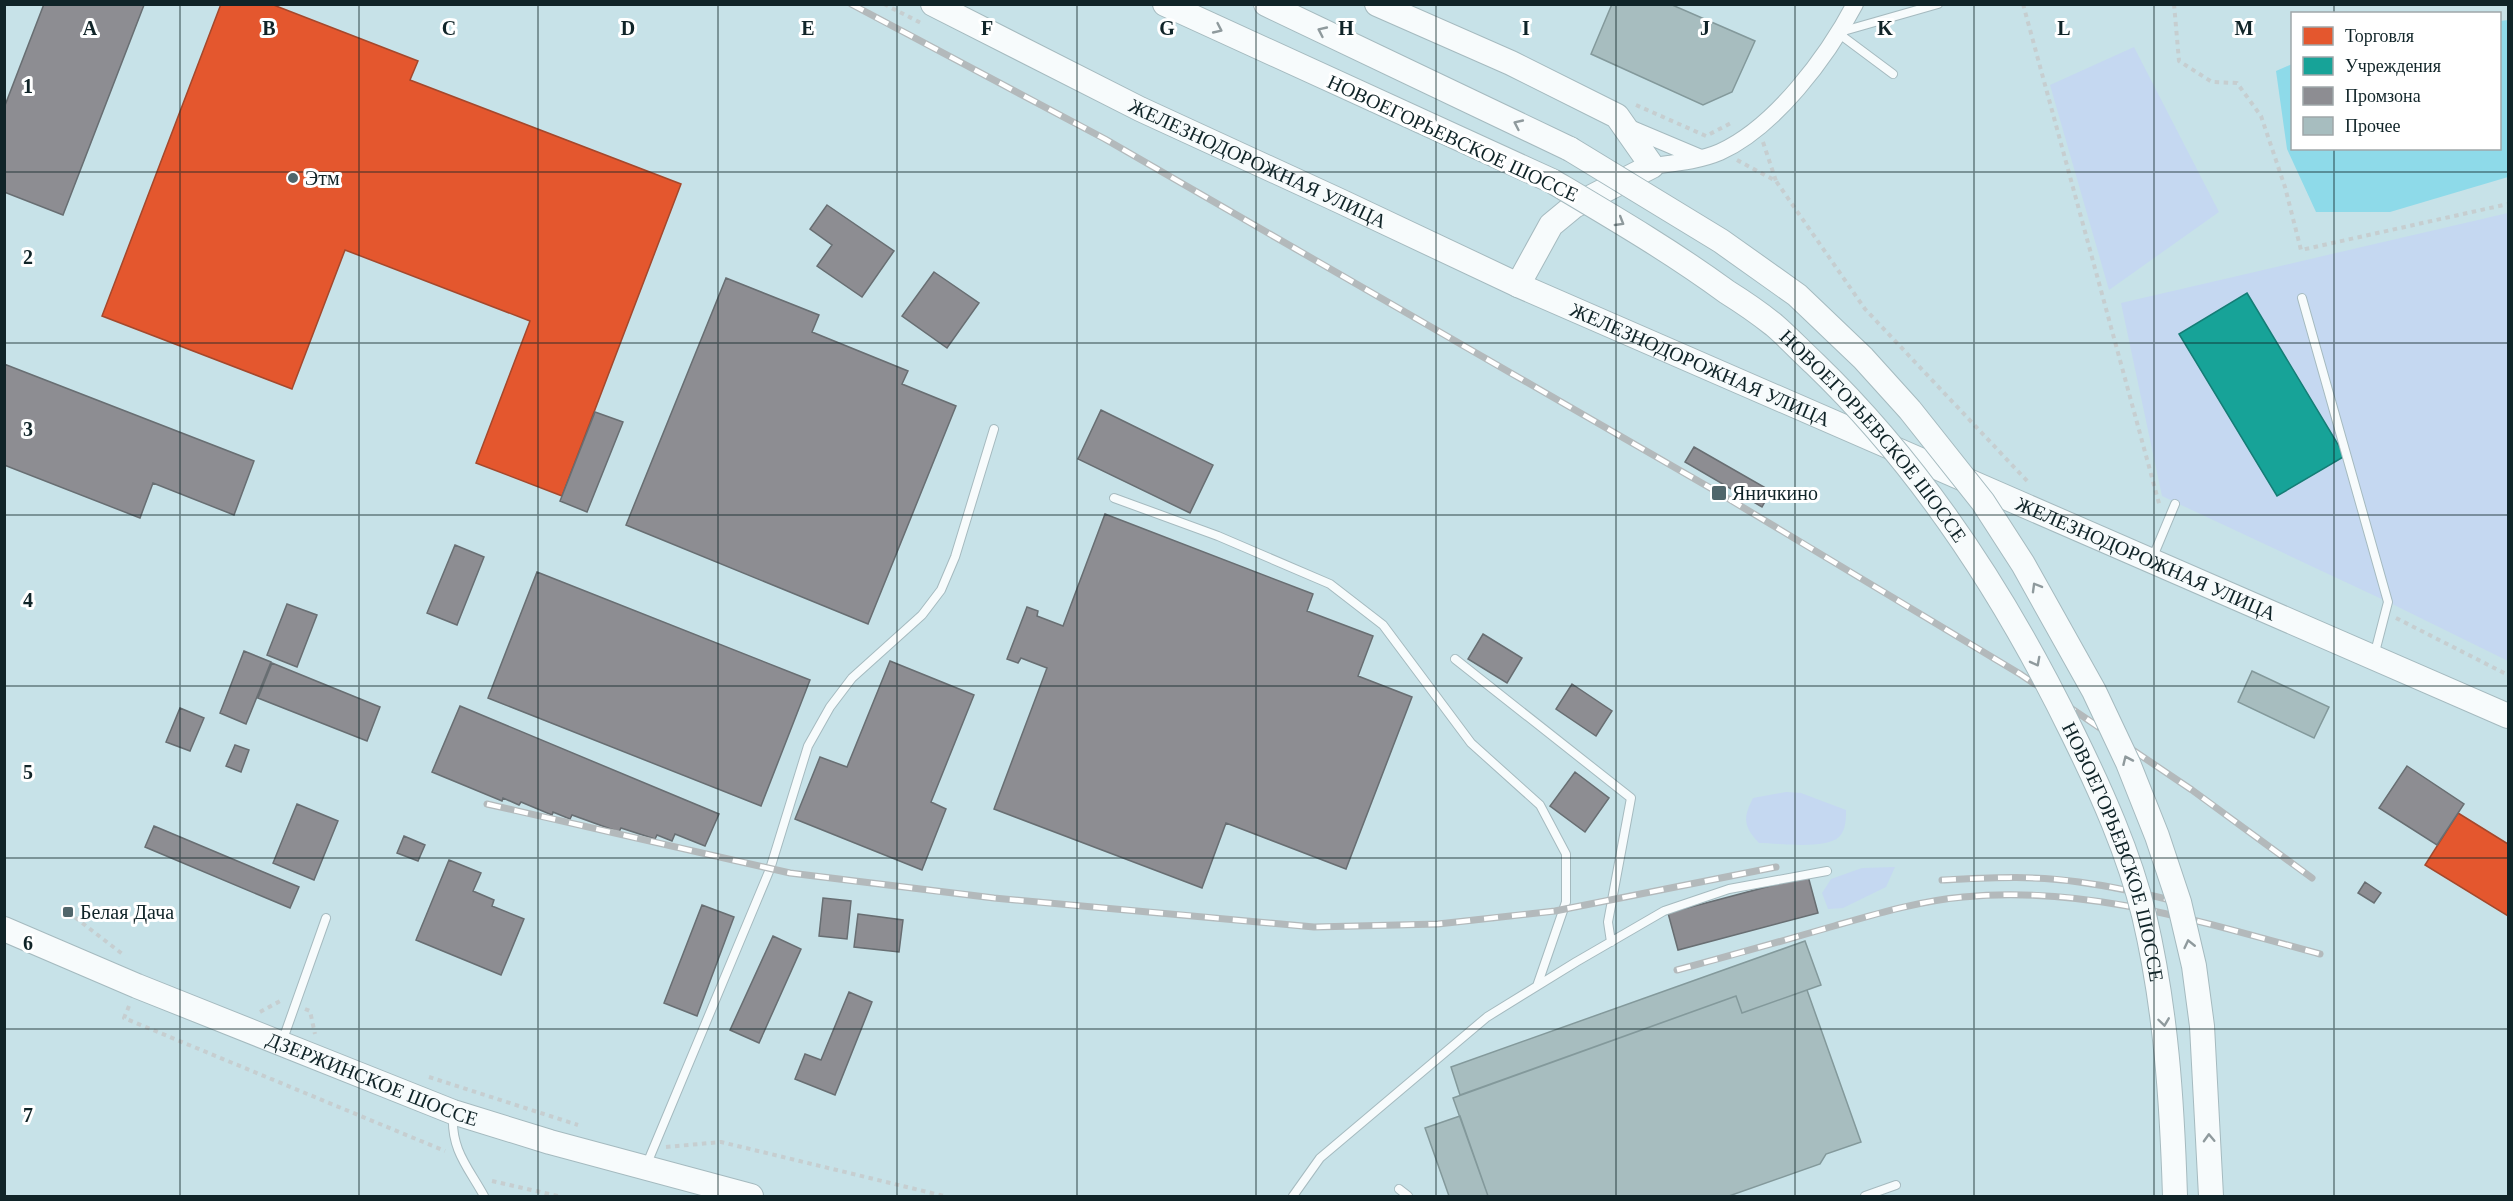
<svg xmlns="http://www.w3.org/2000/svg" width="2513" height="1201" font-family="Georgia,serif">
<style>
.green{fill:#c5d8f1}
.water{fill:#8edae9}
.shops{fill:#e4572e;stroke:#a4482c;stroke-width:1.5}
.public{fill:#17a398;stroke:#157d76;stroke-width:1.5}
.industry{fill:#8d8d92;stroke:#686e72;stroke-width:1.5}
.building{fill:#a7bdbf;stroke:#83999b;stroke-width:1.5}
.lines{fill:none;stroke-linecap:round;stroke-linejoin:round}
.lane-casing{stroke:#a5babf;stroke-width:10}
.street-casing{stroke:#a5babf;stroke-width:18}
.secondary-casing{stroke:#a5babf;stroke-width:26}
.path{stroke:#c6ced0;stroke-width:4;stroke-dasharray:4.5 4.5;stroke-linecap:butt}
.lane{stroke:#f7fbfc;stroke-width:8}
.street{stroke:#f7fbfc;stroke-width:16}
.secondary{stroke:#f7fbfc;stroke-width:24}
.rail-casing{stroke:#b3b9bb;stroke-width:7}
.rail{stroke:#fff;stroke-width:4.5;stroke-dasharray:14;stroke-linecap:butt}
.secondary-bridge-casing{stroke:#a5babf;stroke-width:26;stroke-linecap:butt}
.secondary-bridge{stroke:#f7fbfc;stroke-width:24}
.oneway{stroke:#8f9a9d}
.grid{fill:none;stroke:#102428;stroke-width:1.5;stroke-opacity:0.55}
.poi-dot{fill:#50666b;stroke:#fff;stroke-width:2}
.labels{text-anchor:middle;stroke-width:6;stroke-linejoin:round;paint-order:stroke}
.street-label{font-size:20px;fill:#102428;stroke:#fff}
.poi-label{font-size:20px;fill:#102428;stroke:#fff;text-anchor:start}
.grid-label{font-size:20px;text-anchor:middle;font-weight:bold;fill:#102428;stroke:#fff;stroke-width:6;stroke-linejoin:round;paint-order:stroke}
</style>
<rect width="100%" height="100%" fill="#c7e2e8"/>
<!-- green -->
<path class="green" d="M2134 47 2219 212 2109 290 2050 85Z
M2508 213V661L2388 602 2162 496 2121 303Z
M1786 792 1801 793 1846 810C1846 819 1846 830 1839 837 1825 850 1777 843 1759 843 1743 826 1743 818 1753 798Z
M1895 867 1886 887 1843 908 1828 909 1822 893 1831 879 1862 868Z"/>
<!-- water -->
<path class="water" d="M2508 20V177L2390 212H2316L2287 149 2276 71 2292 64V148H2500V21Z"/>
<!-- shops -->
<path class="shops" d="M221 4H271L418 61 410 80 681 184 562 496 476 463 530 321 345 250 292 389 102 316Z
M2458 813 2508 844V916L2425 865Z"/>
<!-- public -->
<path class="public" d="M2247 293 2345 456 2277 496 2179 334Z"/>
<!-- industry -->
<path class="industry" d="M44 4 144 5 63 215 4 192V108Z
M827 205 894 251 862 297 817 266 832 245 810 229Z
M934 272 979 303 947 348 902 316Z
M726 278 819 315 812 332 908 371 902 384 956 406 868 624 626 525Z
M4 364 254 461 234 515 153 483 140 518 4 465Z
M1101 410 1213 465 1190 513 1078 459Z
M595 412 623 422 587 512 560 501Z
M1694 447 1771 491 1762 507 1685 462Z
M1105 514 1313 594 1307 611 1373 636 1358 676 1412 697 1346 869 1226 823 1202 888 994 809 1047 668 1021 658 1018 663 1007 659 1027 607 1038 611 1037 616 1063 626Z
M455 545 484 557 457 625 427 613Z
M537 572 810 680 761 806 488 698Z
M287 604 317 615 297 667 267 655Z
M1483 634 1522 658 1507 683 1468 659Z
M244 651 271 662 246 724 220 713Z
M890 661 974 695 931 802 946 809 922 870 795 819 820 757 847 767Z
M272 663 380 707 367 741 258 698Z
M1572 684 1612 711 1596 736 1556 709Z
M460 706 719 814 705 846 675 834 672 841 657 835 655 839 621 828 619 832 572 815 570 819 553 812 552 815 521 802 519 805 503 798 502 801 432 772Z
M180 708 204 718 190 751 166 742Z
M235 745 249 750 241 772 226 766Z
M2407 766 2464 804 2437 845 2379 808Z
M1575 772 1609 798 1585 832 1550 806Z
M297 804 338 821 314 880 273 863Z
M154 826 299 887 290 908 145 847Z
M404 836 425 845 418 861 397 853Z
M449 860 481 873 473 891 494 900 492 906 524 919 501 975 416 940Z
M1808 876 1818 913 1678 950 1668 913Z
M2365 882 2381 893 2374 903 2358 893Z
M823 898 851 901 847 939 819 936Z
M702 905 734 917 697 1016 664 1003Z
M858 914 903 920 899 952 854 947Z
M773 936 801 949 759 1043 730 1030Z
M849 992 872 1002 835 1095 795 1079 805 1054 821 1060Z"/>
<!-- building -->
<path class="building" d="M1612 4H1670L1755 41 1732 92 1703 105 1591 54Z
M2252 671 2329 707 2314 738 2238 702Z
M1805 941 1821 985 1742 1013 1736 996 1460 1095 1451 1067Z
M1807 990 1861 1142 1826 1154 1820 1164 1729 1196H1488L1453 1098 1736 996 1742 1013Z
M1460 1116 1488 1196H1449L1425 1128Z"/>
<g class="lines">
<!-- lane casing -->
<g class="lane-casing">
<path id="lane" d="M1840 32 1938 4
M1838 33 1893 74
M2302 298 2388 602 2374 656
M1114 498 1218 536 1330 584 1383 625 1471 743 1540 805 1566 854V902L1537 986
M2152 559 2175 504
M1455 659 1631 798 1608 922 1611 942
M282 1042 326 918
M453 1115C451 1150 468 1167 484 1196
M646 1166 770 869 808 746 830 707 852 678 922 615 941 590 955 557 994 429
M1399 1189 1408 1196
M1293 1196 1320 1158 1487 1017 1576 962 1664 911 1729 889 1827 871
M1865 1196 1896 1185"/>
</g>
<!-- street casing -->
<g class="street-casing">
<path id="street" d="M1625 126 1701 158
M1652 166C1675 163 1699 161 1720 152 1775 127 1827 57 1855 4"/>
</g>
<!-- secondary casing -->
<g class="secondary-casing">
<g id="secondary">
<path id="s1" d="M933 4 1140 109 1340 201 1518 285 2508 716"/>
<path d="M1165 4 1552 181"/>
<path d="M1266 4 1570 149"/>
<path d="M1377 4 1511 63 1617 116 1652 166 1574 206 1551 225 1518 285"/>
<path id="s2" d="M4 929 137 986 453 1112 550 1142 751 1196"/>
</g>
</g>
<!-- path -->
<path class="path" d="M884 4 921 23
M2023 4 2160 507
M2174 4 2179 61 2212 82 2237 83 2261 116 2285 187 2301 250 2508 204
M1636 105 1706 136 1733 122
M1763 142 1776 181
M1737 160 1776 181 1865 309 2029 483
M2396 618 2508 675
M68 912 125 956
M129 1006 124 1018 445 1151
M305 1009 310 1011 315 1034
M260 1012 282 1000
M429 1077 578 1125
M666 1147 721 1142 944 1196
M492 1181 558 1196"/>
<!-- lane -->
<use href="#lane" class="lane"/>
<!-- street -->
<use href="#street" class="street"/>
<!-- secondary -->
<use href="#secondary" class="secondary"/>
<!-- rail casing -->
<g class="rail-casing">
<path id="rail" d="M851 4 1105 139 1719 493 2020 674 2192 790 2312 878
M487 804 790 873 994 898 1314 927 1438 924 1555 911 1776 867
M1942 880C1987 878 2034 875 2079 882 2116 887 2151 895 2187 904
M1677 970C1729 956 1782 941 1834 926 1876 914 1919 901 1963 897 2086 885 2202 922 2320 954"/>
</g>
<!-- rail -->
<use href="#rail" class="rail"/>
<!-- secondary-bridge casing -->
<g class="secondary-bridge-casing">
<g id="secondary-bridge">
<path d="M1570 149 1721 241 1797 295 1863 358 1910 410 1983 502 2023 564 2094 691 2128 763 2157 836 2179 902 2194 966 2202 1026 2211 1196"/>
<path id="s3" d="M1552 181C1611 216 1671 251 1727 292 1743 302 1759 313 1774 325 1788 337 1801 351 1815 364 1924 469 2007 598 2073 734 2101 791 2129 853 2144 915 2166 1008 2172 1101 2175 1196"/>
</g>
</g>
<!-- secondary-bridge -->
<use href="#secondary-bridge" class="secondary-bridge"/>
</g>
<!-- one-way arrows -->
<defs><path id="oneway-chevron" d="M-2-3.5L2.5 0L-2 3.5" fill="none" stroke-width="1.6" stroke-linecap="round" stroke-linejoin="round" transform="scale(1.5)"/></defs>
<g class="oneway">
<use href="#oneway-chevron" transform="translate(1218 29) rotate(25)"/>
<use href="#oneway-chevron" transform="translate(1322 31) rotate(-155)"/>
<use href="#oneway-chevron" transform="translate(1518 124) rotate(-155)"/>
<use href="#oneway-chevron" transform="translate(1620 222) rotate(31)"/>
<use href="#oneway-chevron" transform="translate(2036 587) rotate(-120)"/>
<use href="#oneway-chevron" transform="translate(2036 662) rotate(62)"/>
<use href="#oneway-chevron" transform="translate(2127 760) rotate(-114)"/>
<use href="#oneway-chevron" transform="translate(2189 944) rotate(-103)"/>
<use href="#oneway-chevron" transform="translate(2164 1022) rotate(82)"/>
<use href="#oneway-chevron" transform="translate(2209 1138) rotate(-92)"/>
</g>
<!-- grid -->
<path class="grid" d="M180 4V1196M359 4V1196M538 4V1196M718 4V1196M897 4V1196M1077 4V1196M1256 4V1196M1436 4V1196M1616 4V1196M1795 4V1196M1974 4V1196M2154 4V1196M2334 4V14M2334 148V1196M4 172H2508M4 343H2508M4 515H2508M4 686H2508M4 858H2508M4 1029H2508"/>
<!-- markers -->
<g class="poi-dot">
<circle cx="293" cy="178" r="6"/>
<rect x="1711" y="485" width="16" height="16" rx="3"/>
<rect x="62" y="906" width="12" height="12" rx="3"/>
</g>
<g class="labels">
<!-- street labels -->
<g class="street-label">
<text transform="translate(1453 138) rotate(25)" y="7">НОВОЕГОРЬЕВСКОЕ ШОССЕ</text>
<text dy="7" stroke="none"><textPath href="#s1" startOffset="362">ЖЕЛЕЗНОДОРОЖНАЯ УЛИЦА</textPath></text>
<text dy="7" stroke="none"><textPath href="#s1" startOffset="848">ЖЕЛЕЗНОДОРОЖНАЯ УЛИЦА</textPath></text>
<text dy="7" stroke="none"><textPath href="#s3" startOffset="414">НОВОЕГОРЬЕВСКОЕ ШОССЕ</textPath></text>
<text dy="7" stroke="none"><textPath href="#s1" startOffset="1334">ЖЕЛЕЗНОДОРОЖНАЯ УЛИЦА</textPath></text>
<text dy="7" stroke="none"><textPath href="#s3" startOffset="900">НОВОЕГОРЬЕВСКОЕ ШОССЕ</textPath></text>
<text dy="7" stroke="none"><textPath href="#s2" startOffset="398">ДЗЕРЖИНСКОЕ ШОССЕ</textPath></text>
</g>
<!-- poi labels -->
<g class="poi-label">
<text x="305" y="185">Этм</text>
<text x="1732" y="500">Яничкино</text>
<text x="80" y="919">Белая Дача</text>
</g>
</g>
<g class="grid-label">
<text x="90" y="35">A</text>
<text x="269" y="35">B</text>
<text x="449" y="35">C</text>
<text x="628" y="35">D</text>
<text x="808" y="35">E</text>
<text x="987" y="35">F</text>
<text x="1167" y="35">G</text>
<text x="1346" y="35">H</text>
<text x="1526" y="35">I</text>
<text x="1705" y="35">J</text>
<text x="1885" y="35">K</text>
<text x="2064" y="35">L</text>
<text x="2244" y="35">M</text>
<text x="28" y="93">1</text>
<text x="28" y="264">2</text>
<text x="28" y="436">3</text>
<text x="28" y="607">4</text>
<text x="28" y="779">5</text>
<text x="28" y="950">6</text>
<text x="28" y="1122">7</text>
</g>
<!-- border -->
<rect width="2513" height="1201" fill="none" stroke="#102428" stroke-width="12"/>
<!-- legend -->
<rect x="2291" y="12" width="210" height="138" fill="#ffffff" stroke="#9fa7a9" stroke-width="1.5"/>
<rect x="2303" y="27" width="30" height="18" fill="#e4572e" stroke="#9fa7a9" stroke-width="1.5"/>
<text x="2345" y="42" font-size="18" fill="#102428">Торговля</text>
<rect x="2303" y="57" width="30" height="18" fill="#17a398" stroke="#9fa7a9" stroke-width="1.5"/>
<text x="2345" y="72" font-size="18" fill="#102428">Учреждения</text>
<rect x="2303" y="87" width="30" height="18" fill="#8d8d92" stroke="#9fa7a9" stroke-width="1.5"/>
<text x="2345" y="102" font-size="18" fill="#102428">Промзона</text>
<rect x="2303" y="117" width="30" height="18" fill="#a7bdbf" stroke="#9fa7a9" stroke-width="1.5"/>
<text x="2345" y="132" font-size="18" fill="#102428">Прочее</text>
</svg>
